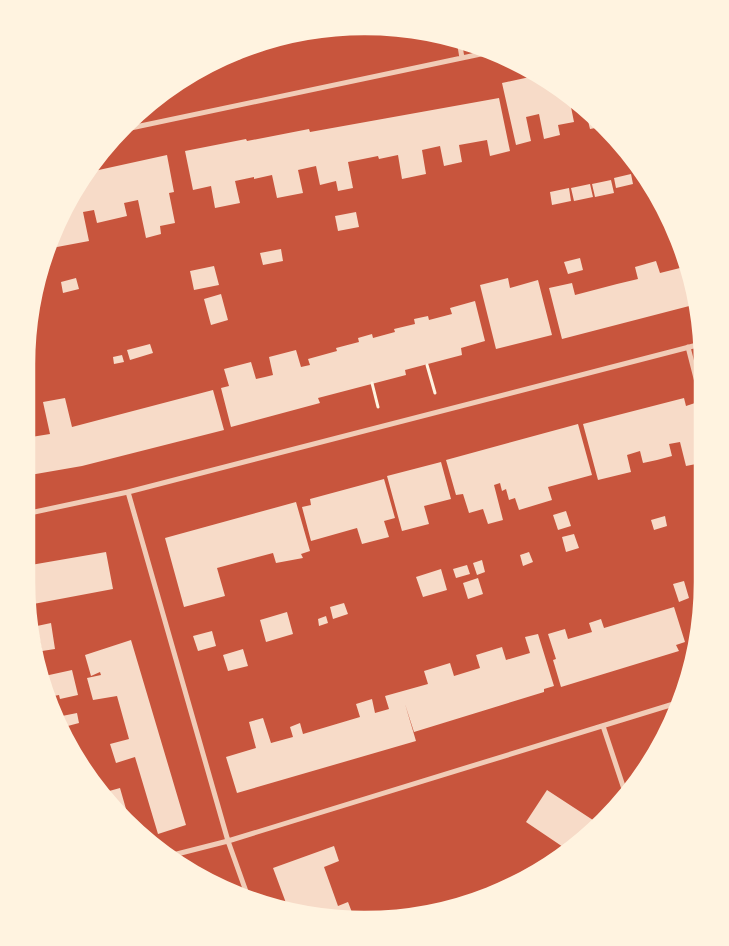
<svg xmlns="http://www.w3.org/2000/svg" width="729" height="946" font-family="Manrope,sans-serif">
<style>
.building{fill:#f7dbc8}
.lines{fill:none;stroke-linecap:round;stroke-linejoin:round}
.path{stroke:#fff3e0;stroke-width:3}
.minor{stroke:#f1ccb7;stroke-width:5}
.rim{fill:none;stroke:#fff3e0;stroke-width:2.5}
</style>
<rect width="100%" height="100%" fill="#c8553d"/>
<!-- building -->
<path class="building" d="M239 49 241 59 208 66 235 51Z
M539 75 553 82 580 105 571 107 574 122 558 125 560 135 544 139 539 114 526 117 531 141 516 145 502 83Z
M499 98 510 151 490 156 487 140 459 145 462 162 444 166 440 146 422 150 426 174 402 179 398 155 379 159 378 156 348 162 353 188 338 191 336 181 320 185 316 166 298 170 303 193 277 198 272 175 254 179V177L235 181 240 203 215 208 211 186 193 190 185 151 246 139 247 141 309 129 310 132Z
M585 108 605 125 606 126 590 129Z
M167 155 174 192 169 193 175 223 160 226 161 234 146 238 138 200 124 203 127 216 97 223 94 210 83 212 89 241 57 247 53 232 60 214 85 173Z
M631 174 633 184 616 188 614 178Z
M611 180 614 193 595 197 592 184Z
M590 184 593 197 574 201 571 188Z
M569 188 571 201 552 205 550 192Z
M356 212 359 227 338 231 335 216Z
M281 249 283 261 263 265 260 253Z
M580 258 583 270 568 274 564 262Z
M656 261 660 273 688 266 697 304 562 339 549 288 572 283 575 295 617 284 638 279 635 267Z
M214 266 219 285 194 290 190 271Z
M76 278 79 289 63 293 61 282Z
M508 278 510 288 538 280 552 335 496 349 480 285Z
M221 294 228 320 211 325 204 299Z
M475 301 485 341 461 348 462 355 405 370 406 375 318 398 320 403 231 427 221 388 229 386 224 369 251 362 256 379 265 377 273 375 269 357 296 350 301 367 310 365 308 359 337 351 336 348 359 342 358 338 372 334 373 338 395 332 394 329 415 324 414 319 428 316 429 320 452 314 450 308Z
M33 315 36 327 28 329 30 316Z
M150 344 153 353 130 360 127 350Z
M122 355 124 362 114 364 113 357Z
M213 390 224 430 82 466 30 475 25 438 50 434 43 402 65 398 72 427Z
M684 398 686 406 701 401V451L698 452 701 463 686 466 680 442 669 444 672 456 657 460 643 463 640 451 627 455 631 472 598 480 583 424Z
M578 424 592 475 548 487 552 500 519 510 515 498 509 500 506 489 502 491 500 483 494 485 503 520 488 524 483 509 469 513 463 494 456 495 446 460Z
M441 462 451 499 424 506 429 524 402 531 387 476Z
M384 479 395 518 384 521 389 537 362 544 357 528 311 541 302 507 311 505 310 499Z
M296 502 310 551 301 554 303 558 276 563 273 553 217 568 225 596 184 607 165 538Z
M566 511 571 526 558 530 553 515Z
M665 516 667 526 654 530 651 520Z
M574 534 579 548 566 552 562 537Z
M106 552 113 589 28 605 25 566Z
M529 552 533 562 523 566 520 555Z
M482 560 485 572 477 575 473 563Z
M467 565 470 574 456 578 453 569Z
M441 569 447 590 423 597 416 577Z
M478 578 483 594 468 599 463 583Z
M684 581 689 598 679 602 673 584Z
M344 603 348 614 333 619 330 607Z
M674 607 685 642 676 645 679 651 561 687 553 660 556 659 548 634 565 629 568 639 592 632 589 623 601 619 604 628Z
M287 612 293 634 266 642 260 620Z
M326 616 328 623 319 626 318 619Z
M51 623 55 649 42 651 37 626Z
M212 631 216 646 198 651 193 636Z
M538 634 554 686 544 689V692L414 732 405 704 416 741 237 793 226 757 256 748 249 722 263 718 271 743 293 737 290 727 300 723 303 734 360 717 356 704 372 699 375 713 389 709 385 696 428 684 424 671 450 663 454 676 480 668 476 655 502 647 506 660 530 653 525 637Z
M131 640 186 825 158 834 135 757 116 763 110 744 129 739 117 696 93 700 87 678 101 675 100 672 91 676 85 655Z
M243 649 248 666 228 671 223 655Z
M72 670 78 695 60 699 59 695 48 697 40 677Z
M77 713 79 723 64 727 62 716Z
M120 788 128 816 121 817 102 793Z
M547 790 599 824 569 851 526 822Z
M334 846 339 861 324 867 338 906 348 902 353 915 348 917 289 911 273 868Z"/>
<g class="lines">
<!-- path -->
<path class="path" d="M427 365 435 393
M372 383 378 407"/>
<!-- minor -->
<path class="minor" d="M459 40 462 58
M126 129 495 51
M688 347 701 398
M128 492 228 841 248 897
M25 514 128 492 701 344
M603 726 626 795
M169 856 228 841 680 702"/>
</g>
<!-- crop -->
<path d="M0 0H729V946H0ZM364 34H365A330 330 0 0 1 695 364V582A330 330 0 0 1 365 912H364A330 330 0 0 1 34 582V364A330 330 0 0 1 364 34Z" fill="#fff3e0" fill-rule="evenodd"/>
<path class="rim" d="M364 34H365A330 330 0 0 1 695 364V582A330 330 0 0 1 365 912H364A330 330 0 0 1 34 582V364A330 330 0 0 1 364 34Z"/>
</svg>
